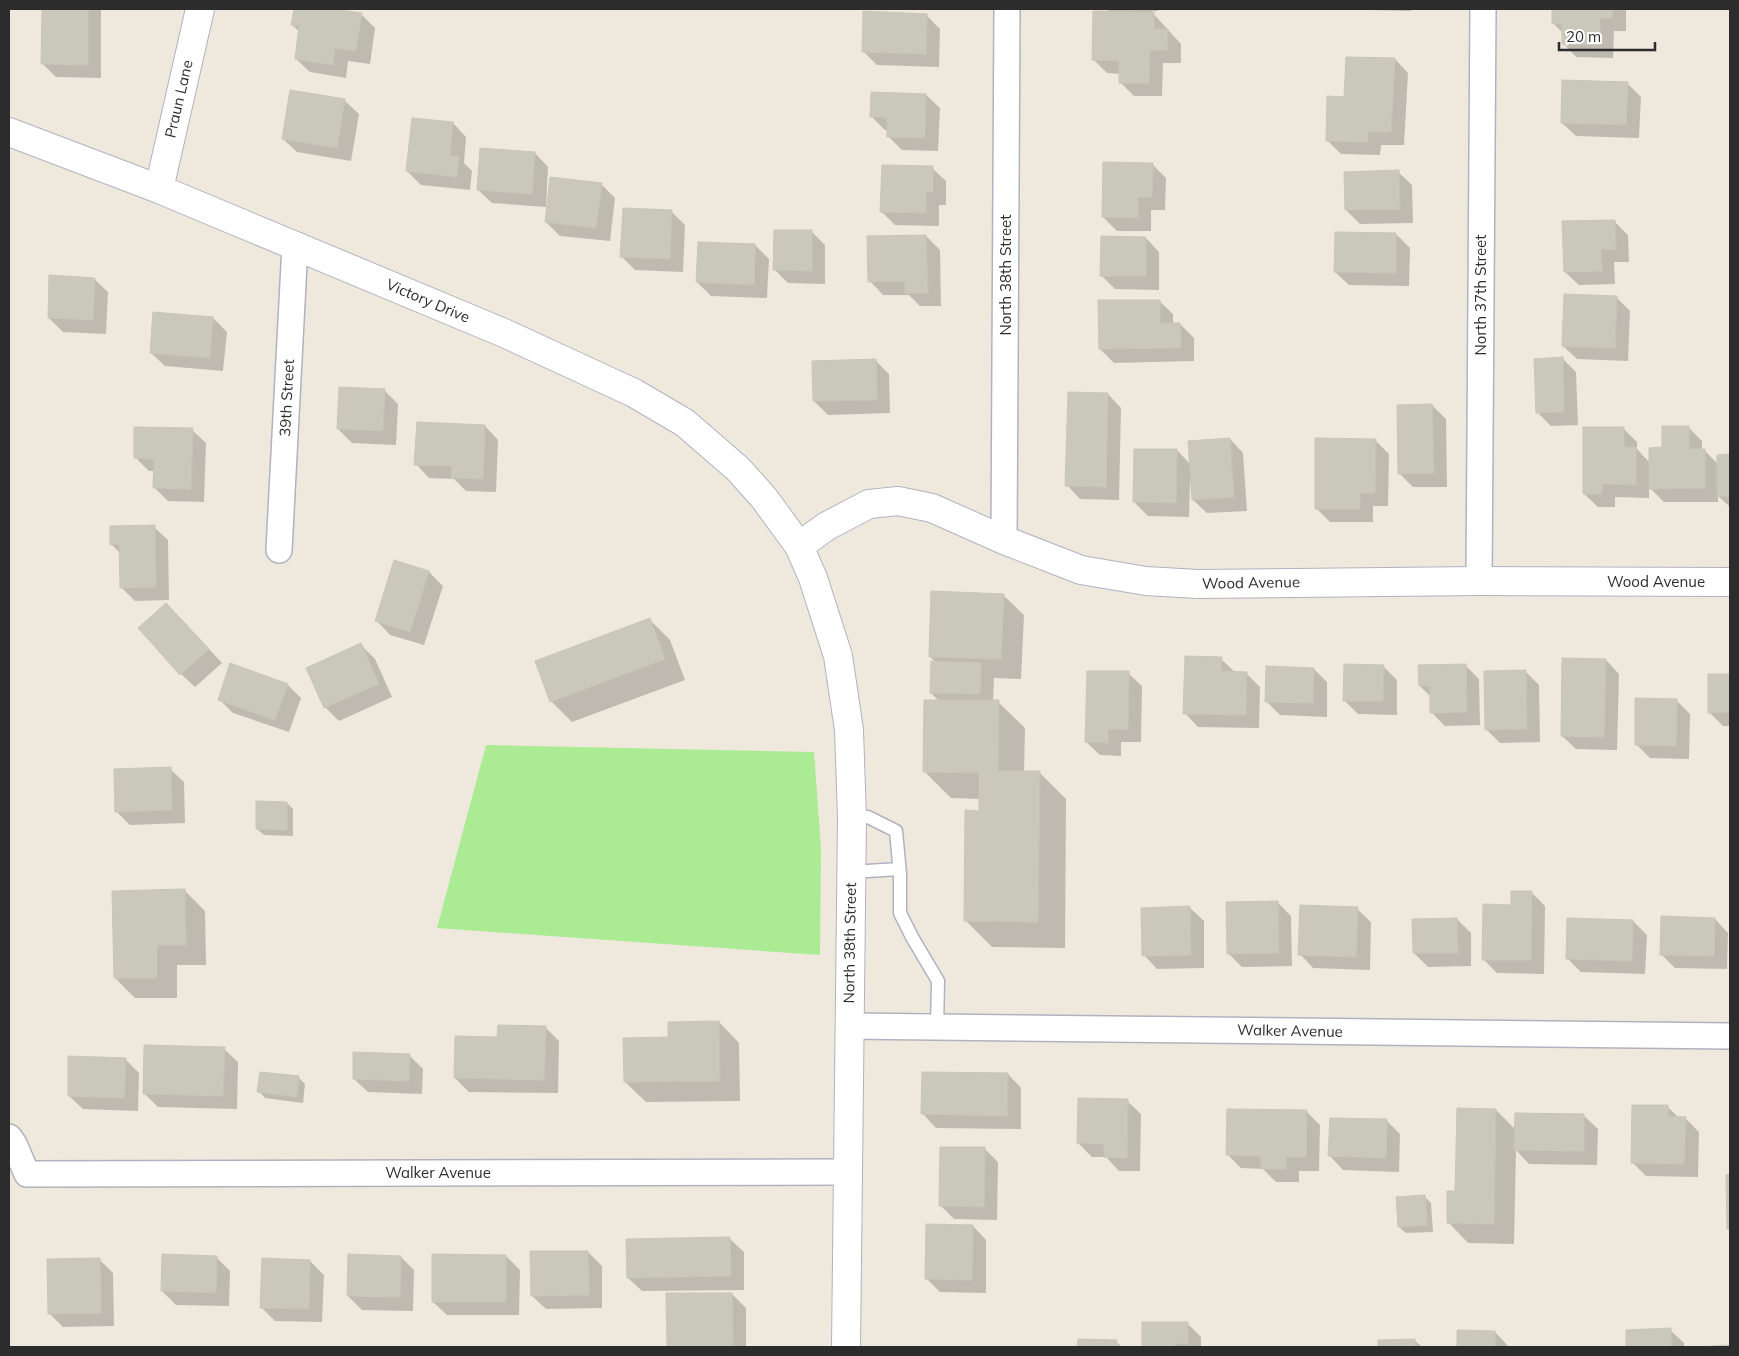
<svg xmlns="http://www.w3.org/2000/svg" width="1739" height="1356" font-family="Mulish,sans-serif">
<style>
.green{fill:#abeb94}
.shadow{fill:#0003}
.building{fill:#cac7bb;stroke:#cbc5b6}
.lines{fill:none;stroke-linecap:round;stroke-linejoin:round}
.lane-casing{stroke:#b1b2c1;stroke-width:15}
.street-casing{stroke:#b1b2c1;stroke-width:28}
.secondary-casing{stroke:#b1b2c1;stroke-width:30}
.lane{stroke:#fff;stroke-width:12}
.street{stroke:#fff;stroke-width:25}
.secondary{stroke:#fff;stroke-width:28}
.labels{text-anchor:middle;stroke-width:5;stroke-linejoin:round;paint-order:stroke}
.street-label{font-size:15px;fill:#2c2c2c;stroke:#fff}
</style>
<rect width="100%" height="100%" fill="#efe9dd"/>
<!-- green -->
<path class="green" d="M486 745 814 752 821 848 820 955 437 928Z"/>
<!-- shadow -->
<path class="shadow" d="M43 9H101V78L56 77 43 64Z
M295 9H323L361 14 375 28 370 64 348 61 346 78 310 72 296 59 300 32 292 25Z
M1107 9H1158V11H1151L1181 44V63H1163L1162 96H1134L1120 82V74L1107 73 1094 60 1110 12Z
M1362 9H1411V11L1363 10Z
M1554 9H1626V31H1614L1613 58 1576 57 1563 43V33L1553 23Z
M926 15 940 29 939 67 877 65 863 51Z
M1395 59 1408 73 1404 145H1381L1380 155 1341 154 1327 140 1345 98Z
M1627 83 1641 97 1639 138 1576 136 1562 123Z
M291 92 345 101 359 114 351 161 297 152 283 139Z
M926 95 940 108 938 151 902 150 888 136V130H885L872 117Z
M453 123 466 137 464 163 472 171 470 190 421 185 407 171Z
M535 153 548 167 546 207 492 203 478 190Z
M1152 164 1166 178 1165 210H1151V231H1117L1103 217Z
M932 168 946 181V205H939V226L895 225 882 212Z
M1398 172 1412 185 1413 223 1360 224 1346 210Z
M601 184 615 198 610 241 560 236 546 222Z
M672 212 685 225 683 272 635 270 621 256Z
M1614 221 1628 235 1629 262H1614L1615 284 1579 285 1565 272Z
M812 232 825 245V284L788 283 775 270Z
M1396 234 1410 248 1409 286 1349 285 1335 272Z
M926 236 940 250 941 306H920L909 295H883L870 281Z
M1146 238 1159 252V290L1115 289 1101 275Z
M755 245 769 259 767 298 711 296 697 282Z
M94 279 108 292 106 334 63 332 49 318Z
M1616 297 1630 311 1628 361 1577 359 1563 346Z
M1159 301 1173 314V324H1180L1194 338V361L1114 363 1100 349Z
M213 318 227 332 223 371 165 366 151 353Z
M1563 359 1576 372 1578 425 1551 426 1537 412Z
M875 360 889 374 890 413 828 415 814 401Z
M384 390 398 404 396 445 352 443 338 429Z
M1108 394 1121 408 1119 500 1080 499 1067 485Z
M1432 405 1446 419 1447 487H1413L1399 473Z
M485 426 498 440 496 492 466 491 454 479 429 478 416 464Z
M1688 427 1702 441V450H1704L1718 464V456H1730V507L1718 496V502H1664L1649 487V498L1615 497V507H1598L1584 494 1623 428 1637 442V449L1650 463 1663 448Z
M192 430 206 443 204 502 168 501 154 487 155 471H149L135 457Z
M1230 439 1243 453 1247 511 1207 513 1193 500 1192 482H1190L1189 517 1148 516 1134 502 1177 450 1191 465Z
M1375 440 1389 454 1388 506H1373V522H1330L1316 508Z
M154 527 168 540 169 600 135 601 121 587 120 553 111 544Z
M395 561 429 572 443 586 424 645 390 635 377 621Z
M1003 595 1024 615 1021 679 994 678 993 701 998 702 1025 728 1024 772H1039L1066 799 1065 948 992 947 965 920 980 812V799L951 798 925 772 939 701 931 693 936 663 930 656Z
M180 618 222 663 195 687 181 674Z
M650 620 670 640 685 680 572 722 551 701Z
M361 645 375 659 392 697 339 721 325 707Z
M1221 659 1236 673H1246L1260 687 1259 728 1198 727 1185 713Z
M1606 660 1619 674 1617 750 1576 749 1562 736Z
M1383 666 1397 680V715L1358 714 1344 700Z
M1466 666 1479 679 1480 725 1445 726 1432 713 1431 697 1420 686Z
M1314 669 1327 682V717L1280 715 1266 701Z
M1525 671 1539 685 1540 742 1500 743 1486 729Z
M1128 673 1142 686 1141 742H1121V756L1100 755 1086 742Z
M1709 675H1730V726H1723L1709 712Z
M288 685 301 698 289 732 233 713 219 699Z
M1676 700 1690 714 1689 759 1650 758 1636 744Z
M170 769 184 782 185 823 130 825 116 811Z
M287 803 293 809V836L264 835 257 829Z
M184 890 205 911 206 965H177V998H135L115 978Z
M1531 892 1545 906 1544 974 1497 973 1483 959 1512 906Z
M1277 902 1291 916 1292 966 1242 967 1228 953Z
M1190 908 1204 921V968L1157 969 1144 955Z
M1357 909 1371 922 1370 970 1313 968 1300 954Z
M1457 919 1471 933V966L1428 967 1414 953Z
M1715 919 1728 933 1727 969 1675 968 1661 954Z
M1633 921 1647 935 1645 974 1581 972 1567 958Z
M719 1022 739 1043 740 1101 646 1102 625 1082 669 1038Z
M545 1027 559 1041 558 1093 469 1092 455 1078 498 1038Z
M224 1049 238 1062 237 1109 158 1107 144 1093Z
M409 1055 423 1069 422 1094 368 1092 354 1079Z
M125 1059 139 1073 138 1111 83 1109 69 1096Z
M1008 1074 1021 1088V1129L936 1128 923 1114Z
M299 1078 305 1084 303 1103 265 1098 259 1091Z
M1127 1101 1141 1114 1140 1171H1119L1106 1157H1092L1078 1143Z
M1668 1107 1679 1118H1685L1699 1132 1698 1177 1646 1176 1632 1162Z
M1496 1110 1516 1130 1584 1116 1598 1129 1597 1165 1529 1164 1516 1150 1514 1244 1468 1243 1448 1222 1456 1192Z
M1306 1111 1320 1125 1319 1171H1299V1182H1276L1263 1169 1241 1168 1228 1155Z
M1386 1120 1400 1134 1399 1172 1343 1170 1330 1156Z
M984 1148 998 1162 997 1220 954 1219 941 1206Z
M1727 1176H1730V1230L1729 1229Z
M1425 1197 1431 1203 1433 1232 1406 1233 1399 1227Z
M973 1226 986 1240V1293L940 1292 926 1278Z
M730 1239 744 1252V1290L642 1291 628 1278Z
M588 1252 602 1266V1308L546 1309 532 1296Z
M506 1256 520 1270 519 1315H447L433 1302Z
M216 1257 230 1271 229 1306 176 1305 162 1291Z
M401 1257 414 1270 413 1311 362 1310 348 1296Z
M99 1259 113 1273 114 1326 63 1327 49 1313Z
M310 1261 324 1275 322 1322 275 1321 262 1308Z
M667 1294H732L746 1308V1347H668Z
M1144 1323H1187L1201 1337V1347H1143Z
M1670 1330 1684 1343V1347H1628L1627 1331Z
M1459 1331 1495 1332 1509 1347H1458Z
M1079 1340 1116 1342 1122 1347H1079Z
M1414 1340 1422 1347H1379V1341Z"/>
<!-- building -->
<path class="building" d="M42 9H88V65L41 64Z
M294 9H332L362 13 356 51 335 48 333 65 295 59 299 26 291 25Z
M1552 9H1613L1612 18H1600V45L1562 44V24L1552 23Z
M863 11 927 14 926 54 862 52Z
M1093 11 1154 12V29H1168L1167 50H1150L1149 83H1119V61L1092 60Z
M1346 57 1395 58 1391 132H1368L1367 142 1326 141 1327 96 1344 97Z
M1562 80 1628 82 1626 125 1561 123Z
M290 90 345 99 337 148 282 139Z
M871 92 926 94 925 138 887 137V117H870Z
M412 118 453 122 450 156H459L457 177 406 171Z
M480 148 535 152 532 194 477 190Z
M1103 162 1153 163 1152 197H1138V218L1102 217Z
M882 165 933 166V192H926V213L880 212Z
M1399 170 1400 209 1345 210 1344 172Z
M550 177 602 183 596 228 545 222Z
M623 208 672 210 670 259 620 257Z
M1615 220 1616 249H1601L1602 271 1564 272 1562 221Z
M774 230H812V271L773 270Z
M1335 232 1396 233V273L1334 272Z
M926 235 928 293H905V281L868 282 867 236Z
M1101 236 1146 237V276H1100Z
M698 242 755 244 754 285 696 282Z
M49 275 95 278 93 320 48 318Z
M1564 294 1617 296 1615 348 1562 346Z
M1098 300H1160V323H1180L1181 348 1099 349Z
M153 312 213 317 210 358 150 353Z
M1563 357 1564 412 1536 413 1534 359Z
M876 359 877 400 813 401 812 361Z
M339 387 385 389 383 431 337 429Z
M1068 392 1108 393 1106 487 1065 486Z
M1432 404 1434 473 1398 474 1397 405Z
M417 422 485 425 483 479 451 478 452 466 414 465Z
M1662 426H1689V449H1705V488L1649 489V448L1662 447Z
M134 427 193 428 191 489 153 488 154 459 134 458Z
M1583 427H1624V447H1636V485L1602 484V494H1583Z
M1230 438 1234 497 1192 500 1188 441Z
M1315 438 1376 439 1375 493H1360V509H1315Z
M1134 449H1177L1176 503 1133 502Z
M1730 454V496H1717V455Z
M155 525 156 587 120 588 119 544 110 545V526Z
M394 560 429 571 410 632 375 621Z
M931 591 1004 594 1001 659 929 657Z
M166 603 209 649 180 675 138 628Z
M650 618 665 659 550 702 535 661Z
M361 643 379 684 324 708 306 668Z
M1185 656 1222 657 1221 671 1247 672 1246 715 1183 714Z
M1562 658 1606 659 1604 737 1561 736Z
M931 661 981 663 980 694 930 693Z
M230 663 288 684 275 720 218 700Z
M1344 664 1384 665 1383 701H1343Z
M1466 664 1467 712 1430 713V686H1419L1418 665Z
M1266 666 1314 668 1313 703 1265 702Z
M1526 670 1527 729 1485 730 1484 671Z
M1087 671H1129L1128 729H1108V743L1085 742Z
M1708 674H1730V712L1708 713Z
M1635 698 1677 699 1676 746 1635 745Z
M924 700H999L998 771H1040L1038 922 964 921 965 810 979 811V773L923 772Z
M171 767 172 810 115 812 114 769Z
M256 801 287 802V830L256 829Z
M185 889 186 945H157V978H114L112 891Z
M1511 891H1532L1531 960H1482L1483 904 1511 905Z
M1278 901 1279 953 1227 954 1226 902Z
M1300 905 1358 907 1356 957 1298 955Z
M1190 906 1191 955 1142 956 1141 908Z
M1661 916 1715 918 1714 956 1660 955Z
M1457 918 1458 953H1413L1412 919Z
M1567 918 1633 920 1632 961 1566 959Z
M719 1021 720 1081 624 1082 623 1038 668 1037V1022Z
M498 1025 546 1026 544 1080 454 1078 455 1036 497 1037Z
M144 1045 225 1047 223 1096 143 1094Z
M353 1052 410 1054 409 1081 353 1079Z
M68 1056 126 1058 124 1098 68 1096Z
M260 1072 299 1076 297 1097 257 1092Z
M922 1072 1008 1073 1007 1116 921 1114Z
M1078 1098 1128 1099 1127 1158 1104 1157V1144L1077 1143Z
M1632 1105H1668V1116L1686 1117 1684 1164 1631 1163Z
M1457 1108 1496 1109 1494 1224 1447 1223V1191H1455Z
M1227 1109 1307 1110 1306 1157H1286V1169H1261V1156L1226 1155Z
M1515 1113 1584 1114V1151L1514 1150Z
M1330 1118 1387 1119 1386 1158 1328 1156Z
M940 1147H985L984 1207 939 1206Z
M1730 1174V1229H1727L1726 1175Z
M1425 1195 1427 1225 1398 1227 1396 1197Z
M926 1224 973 1225 972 1280 925 1279Z
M730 1237 731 1276 627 1278 626 1239Z
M530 1251H588L589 1295 531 1296Z
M162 1254 217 1256 216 1293 161 1291Z
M348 1254 401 1256 400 1297 347 1296Z
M432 1254 506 1255V1302H432Z
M100 1258 101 1313 48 1314 47 1259Z
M262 1258 310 1260 309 1309 260 1308Z
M666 1293H732L733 1347H667Z
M1142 1322H1188V1344L1175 1343V1347H1142Z
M1671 1328V1347H1626V1330Z
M1457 1330 1495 1331V1347H1457Z
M1078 1339 1117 1340V1347H1077Z
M1415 1339V1347H1378V1340Z
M1730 1345V1347H1696Z"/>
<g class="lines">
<!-- lane casing -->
<g class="lane-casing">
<path id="lane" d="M852 818 868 817 896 831 900 874V913L912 937 938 981 937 1028
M851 872 899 869"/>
</g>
<!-- street casing -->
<g class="street-casing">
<path id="street" d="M1004 540 1007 9
M279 550 295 245
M1479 581 1483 9
M849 1026 1730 1036
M9 1137 14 1144 27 1174 849 1172"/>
</g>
<!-- secondary casing -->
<g class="secondary-casing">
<path id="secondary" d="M9 132 159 189 504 333 634 393 685 423 738 469 764 498 799 546 813 578 838 656 849 730 852 818 846 1347
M159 189 200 9
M799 546 827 526 869 504 898 501 932 508 1004 540 1081 570 1146 581 1198 584 1479 581 1730 582"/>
</g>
<!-- lane -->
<use href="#lane" class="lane"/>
<!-- street -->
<use href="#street" class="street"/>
<!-- secondary -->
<use href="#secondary" class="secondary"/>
</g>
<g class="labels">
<!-- street labels -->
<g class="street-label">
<text transform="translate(179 99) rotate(-77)" y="5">Praun Lane</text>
<text transform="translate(1006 275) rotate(-90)" y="5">North 38th Street</text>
<text transform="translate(1481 295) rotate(-90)" y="5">North 37th Street</text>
<text transform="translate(428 301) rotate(23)" y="5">Victory Drive</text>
<text transform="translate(287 398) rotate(-87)" y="5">39th Street</text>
<text x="1656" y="587">Wood Avenue</text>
<text transform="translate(1251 583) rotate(-1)" y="5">Wood Avenue</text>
<text transform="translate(850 943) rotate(-89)" y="5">North 38th Street</text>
<text transform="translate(1290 1031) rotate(1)" y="5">Walker Avenue</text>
<text x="438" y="1178">Walker Avenue</text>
</g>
</g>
<!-- border -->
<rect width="1739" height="1356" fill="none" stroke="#2c2c2c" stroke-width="20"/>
<!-- scale -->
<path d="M1559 42v8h96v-8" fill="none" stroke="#2c2c2c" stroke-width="2.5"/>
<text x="1566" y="42" font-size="15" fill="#2c2c2c" stroke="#ffffff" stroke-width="4" paint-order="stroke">20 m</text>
</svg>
